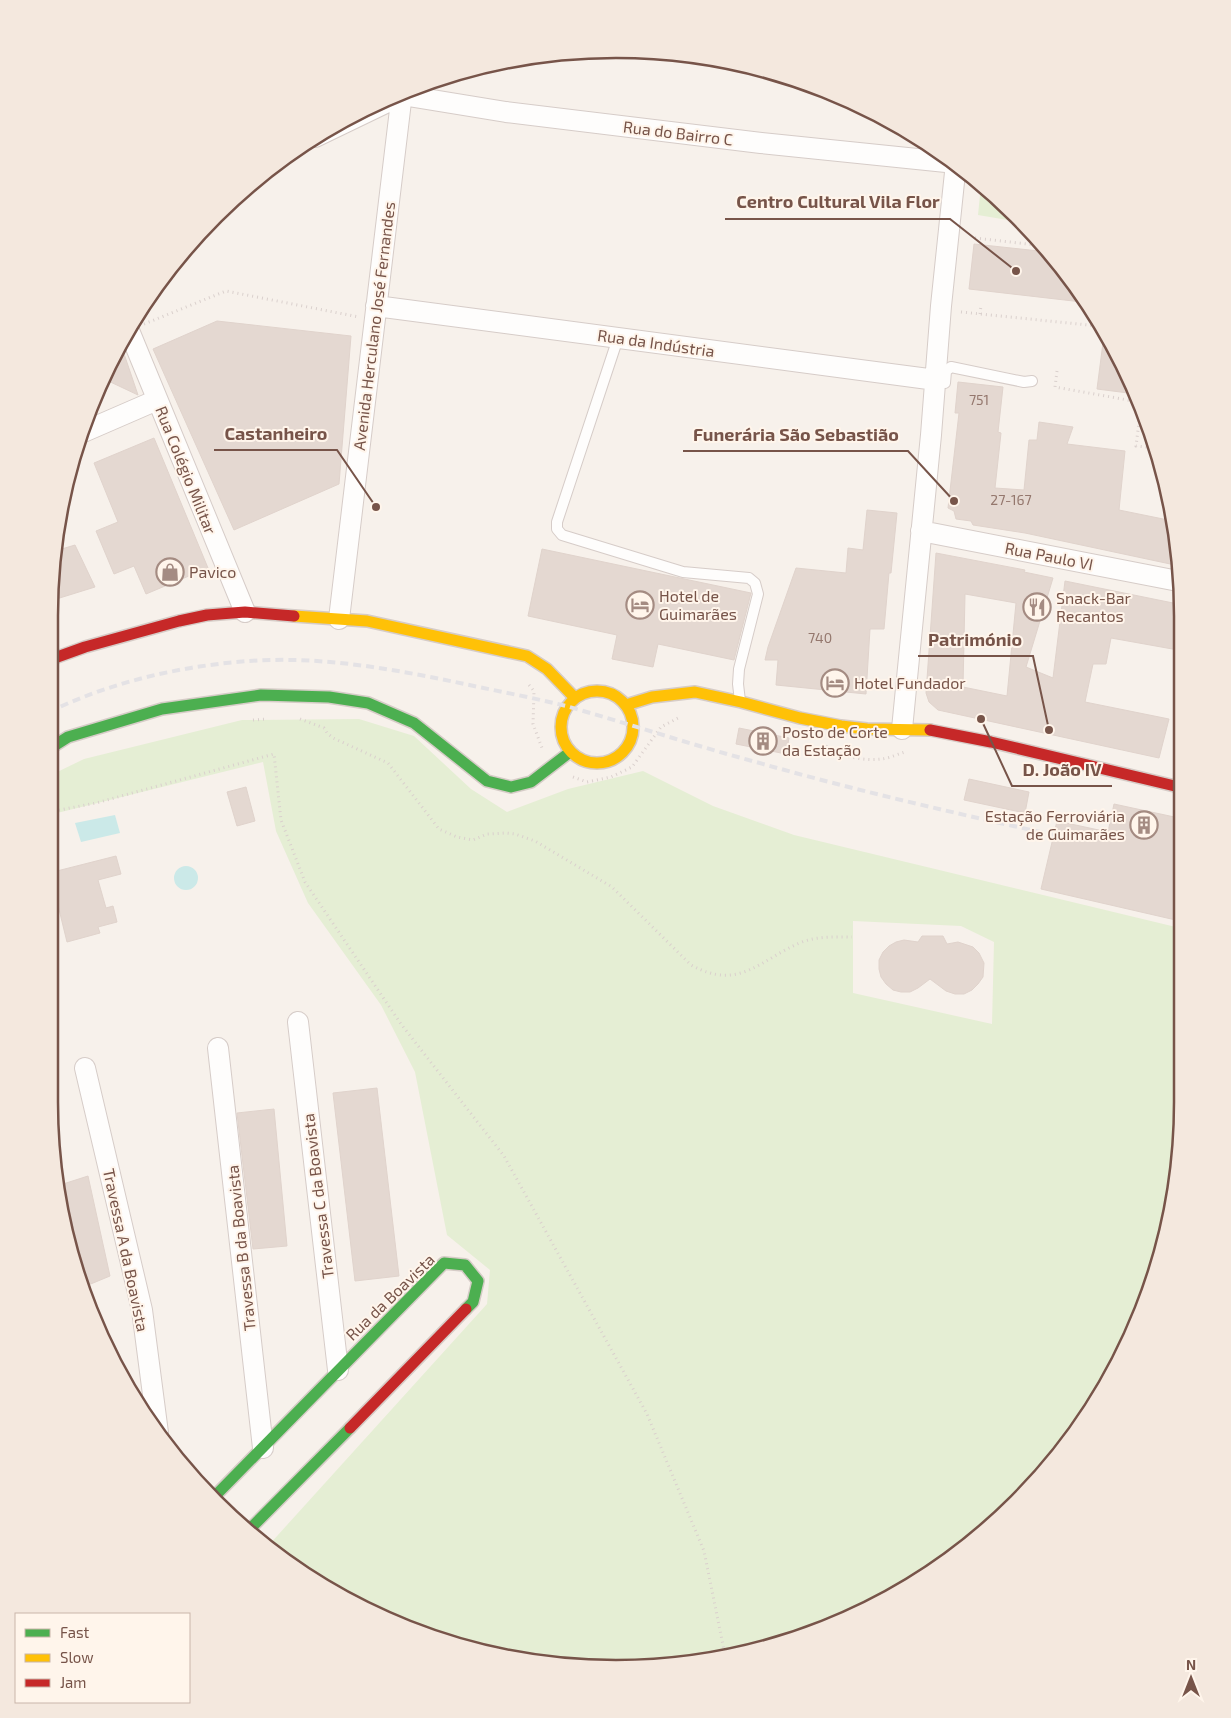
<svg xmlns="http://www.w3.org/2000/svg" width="1231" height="1718" font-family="'Exo 2',sans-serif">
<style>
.green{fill:#e5eed4;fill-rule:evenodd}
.water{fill:#cbe9e8}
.building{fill:#e4d8d1;stroke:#e0d3cc;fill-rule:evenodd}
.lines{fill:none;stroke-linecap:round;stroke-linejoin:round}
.lane-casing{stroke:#d6ccc8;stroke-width:12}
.street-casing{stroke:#d6ccc8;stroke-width:22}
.fast-casing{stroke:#d6ccc7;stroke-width:14}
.slow-casing{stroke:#d6ccc7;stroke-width:14}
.jam-casing{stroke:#d6ccc7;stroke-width:14}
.path{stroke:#dad0cd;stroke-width:3;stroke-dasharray:1 4;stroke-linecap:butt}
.lane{stroke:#fefdfc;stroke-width:10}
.street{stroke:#fefdfc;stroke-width:20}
.fast{stroke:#4caf50;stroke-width:11}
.slow{stroke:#ffc107;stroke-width:11}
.jam{stroke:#c62828;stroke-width:11}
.rail{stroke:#e4e2e5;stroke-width:4;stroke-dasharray:8 5;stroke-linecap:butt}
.labels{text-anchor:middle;stroke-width:4;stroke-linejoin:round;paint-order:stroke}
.number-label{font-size:14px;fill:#94776d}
.street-label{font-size:16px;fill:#775449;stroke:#fff5eb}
.poi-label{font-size:16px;fill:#775449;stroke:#fff5eb;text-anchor:start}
.rim{fill:none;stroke:#775449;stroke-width:2.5}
.leader{fill:none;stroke:#775449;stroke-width:2}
.callout-dot{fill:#775449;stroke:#fff5eb;stroke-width:2}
.callout-label{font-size:18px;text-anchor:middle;font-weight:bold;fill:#775449;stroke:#fff5eb;stroke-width:4;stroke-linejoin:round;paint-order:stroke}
</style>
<rect width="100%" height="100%" fill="#f7f1eb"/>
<!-- green -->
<path class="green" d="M981 185 1020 222 978 215Z
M359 719 414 736 471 789 507 812 568 789 643 771 713 806 794 835 1180 928 1181 1139 1163 1249 1124 1353 1065 1448 989 1529 930 1574 833 1626 689 1664 615 1669 505 1658 365 1611 268 1546 487 1304 490 1270 447 1235 415 1072 381 1005 308 903 276 831 263 762 49 815V776L84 759 242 720ZM853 921 961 926 994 942 992 1024 853 993Z"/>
<!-- water -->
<path class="water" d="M115 815 120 833 81 842 75 823Z
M174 878a12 12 0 1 1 24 0a12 12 0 1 1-24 0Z"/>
<!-- building -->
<path class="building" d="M974 244 1048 252 1082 302 969 289Z
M217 321 351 336 339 484 234 530 153 349Z
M1104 335 1124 365 1136 394 1097 389Z
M120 342 138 395 102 378Z
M958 382 1003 387 998 432 1001 433 995 488 1024 490 1029 440H1037L1039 422 1073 427 1067 444 1125 451 1119 510 1173 521 1177 541V558L1175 565 1025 533 973 525 971 521 956 519 954 511 948 508 959 413H955Z
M154 438 208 568 146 594 134 566 114 574 96 531 118 522 94 463Z
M867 510 897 513 891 573H889L884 629H870L866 694 776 685 778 660H765L768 647 796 568 846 573 848 548 863 550Z
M75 545 95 587 50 601 55 551Z
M542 549 751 593 734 660 658 644 653 667 612 659 617 635 528 616Z
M936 553 1025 570 1024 572 1053 578 1026 667 1053 678 1065 581 1178 604V650L1111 638 1106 664H1093L1085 702 1169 719 1159 758 938 710 929 702 926 693ZM965 594 1016 603 1007 696 963 687Z
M739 728 789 738 786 754 736 744Z
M969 779 1029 792 1025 813 964 800Z
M246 787 255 821 237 826 227 792Z
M1114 804 1179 818 1180 921 1041 889 1057 821 1108 832Z
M116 856 121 874 98 880 106 908 113 906 117 922 98 927 100 933 67 942 56 897 49 899V873Z
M922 936H943L947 944 958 942 973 947 979 953 984 963 983 977 978 984 972 990 964 994H955L946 991 930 979 918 988 910 992H901L893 990 886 984 881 977 879 969V960L883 952 889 946 896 942 904 940 918 942Z
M377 1088 399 1276 355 1281 333 1093Z
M274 1109 287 1246 253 1249 237 1113Z
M88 1176 110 1276 81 1288 68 1249 60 1185Z"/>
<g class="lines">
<!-- lane casing -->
<g class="lane-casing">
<path id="lane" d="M618 338 557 522V529L562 535 683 572 749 578 755 583 758 594 739 669 738 684 740 701
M945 383 946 371 951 367 1024 382 1032 381"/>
</g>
<!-- street casing -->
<g class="street-casing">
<path id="street" d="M402 95 506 112 761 143 956 163
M315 137 402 95
M376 306 936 380
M128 328 245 612
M81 433 157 400
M921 531 1178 581
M339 619 402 93
M902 729 931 435 941 306 956 163
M298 1022 338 1370
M218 1048 263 1448
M85 1068 142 1310 158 1433"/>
</g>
<!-- fast casing -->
<g class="fast-casing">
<path id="fast" d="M49 749 68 737 162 709 261 695 329 697 368 703 414 723 487 781 511 787 531 782 570 752
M214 1497 444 1263 465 1265 478 1281 473 1302 466 1309
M247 1532 350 1428"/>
</g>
<!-- slow casing -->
<g class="slow-casing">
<path id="slow" d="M294 616 367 621 527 656 547 669 575 698
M561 727a36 36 0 1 1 72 0a36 36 0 1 1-72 0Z
M626 705 652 697 695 692 741 702 800 718 841 726 867 729 930 730"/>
</g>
<!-- jam casing -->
<g class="jam-casing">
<path id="jam" d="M49 660 85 647 179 621 207 615 245 612 294 616
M930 730 991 742 1179 787
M350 1428 466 1309"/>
</g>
<!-- path -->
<path class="path" d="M975 238 1045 246
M961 312 1098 326
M980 314 981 305
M144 324 226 291 359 317
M1057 371 1055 387 1139 402
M1141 406 1136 446 1156 448
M529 685 534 691 533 724 542 748
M300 719 324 728 327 733 333 738 388 763 439 829 457 837 473 840 487 834 506 833 515 834 535 841 612 887 691 965C740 992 760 959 802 942 818 936 835 937 852 937
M253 720 267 719
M826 746C840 757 864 761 882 759 890 758 898 754 905 752
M573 777 587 782 611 777 632 767 661 727 680 717
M49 812 96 803 274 754 281 820 305 882 401 1024 504 1156 647 1414 704 1551 725 1655"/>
<!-- lane -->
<use href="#lane" class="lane"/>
<!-- street -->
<use href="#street" class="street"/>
<!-- fast -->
<use href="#fast" class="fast"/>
<!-- slow -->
<use href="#slow" class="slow"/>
<!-- jam -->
<use href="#jam" class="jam"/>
<!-- rail -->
<path class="rail" d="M49 712C111 682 180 666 249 661 318 656 388 668 455 682 492 690 530 697 566 706 630 724 692 745 756 762 854 790 954 813 1054 835"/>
</g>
<!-- icons -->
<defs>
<g id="shop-ring" transform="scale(1.4375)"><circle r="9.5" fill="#fff5eb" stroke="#a48b82" stroke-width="1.5"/><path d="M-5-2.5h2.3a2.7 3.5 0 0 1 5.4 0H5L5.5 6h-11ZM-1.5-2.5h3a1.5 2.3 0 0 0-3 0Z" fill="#a48b82"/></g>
<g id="hotel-ring" transform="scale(1.4375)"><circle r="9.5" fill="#fff5eb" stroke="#a48b82" stroke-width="1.5"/><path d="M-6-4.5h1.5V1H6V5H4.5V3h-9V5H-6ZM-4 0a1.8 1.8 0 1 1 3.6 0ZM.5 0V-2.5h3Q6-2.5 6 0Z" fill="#a48b82"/></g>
<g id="restaurant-ring" transform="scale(1.4375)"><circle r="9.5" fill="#fff5eb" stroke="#a48b82" stroke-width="1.5"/><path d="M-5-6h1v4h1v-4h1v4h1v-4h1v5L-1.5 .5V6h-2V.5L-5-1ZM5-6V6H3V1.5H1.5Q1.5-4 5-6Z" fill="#a48b82"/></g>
<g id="building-ring" transform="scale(1.4375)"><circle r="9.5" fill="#fff5eb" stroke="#a48b82" stroke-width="1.5"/><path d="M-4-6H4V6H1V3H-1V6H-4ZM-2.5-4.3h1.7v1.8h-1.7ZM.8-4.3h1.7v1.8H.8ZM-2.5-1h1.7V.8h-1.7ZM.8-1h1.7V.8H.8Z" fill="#a48b82"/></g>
</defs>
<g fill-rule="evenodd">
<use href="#shop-ring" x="170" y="572"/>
<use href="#hotel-ring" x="640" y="605"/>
<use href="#restaurant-ring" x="1037" y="607"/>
<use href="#hotel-ring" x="835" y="683"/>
<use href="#building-ring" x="763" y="741"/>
<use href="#building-ring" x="1144" y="825"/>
</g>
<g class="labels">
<!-- number labels -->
<g class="number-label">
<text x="979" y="405">751</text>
<text x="1011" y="505">27-167</text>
<text x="820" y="643">740</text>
</g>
<!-- street labels -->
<g class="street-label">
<text transform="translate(678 133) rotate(7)" y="6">Rua do Bairro C</text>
<text transform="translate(374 326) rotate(-83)" y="6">Avenida Herculano José Fernandes</text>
<text transform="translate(656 343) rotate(8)" y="6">Rua da Indústria</text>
<text transform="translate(186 470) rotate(68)" y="6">Rua Colégio Militar</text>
<text transform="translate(1049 556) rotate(11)" y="6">Rua Paulo VI</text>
<text transform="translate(318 1196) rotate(-97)" y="6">Travessa C da Boavista</text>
<text transform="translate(241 1248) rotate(-96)" y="6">Travessa B da Boavista</text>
<text transform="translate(126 1250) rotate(78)" y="6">Travessa A da Boavista</text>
<text transform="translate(390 1297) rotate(-44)" y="6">Rua da Boavista</text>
</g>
<!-- poi labels -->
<g class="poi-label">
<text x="189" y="578">Pavico</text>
<text x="659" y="602">Hotel de<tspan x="659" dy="18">Guimarães</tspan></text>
<text x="1056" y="604">Snack-Bar<tspan x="1056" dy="18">Recantos</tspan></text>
<text x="854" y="689">Hotel Fundador</text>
<text x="782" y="738">Posto de Corte<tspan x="782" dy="18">da Estação</tspan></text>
<text x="1125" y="822" text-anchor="end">Estação Ferroviária<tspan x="1125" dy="18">de Guimarães</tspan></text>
</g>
</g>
<!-- crop -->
<path d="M0 0H1231V1718H0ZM616 58H616A558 558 0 0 1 1174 616V1102A558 558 0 0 1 616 1660H616A558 558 0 0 1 58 1102V616A558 558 0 0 1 616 58Z" fill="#f4e8de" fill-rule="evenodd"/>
<path class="rim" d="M616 58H616A558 558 0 0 1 1174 616V1102A558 558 0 0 1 616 1660H616A558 558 0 0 1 58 1102V616A558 558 0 0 1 616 58Z"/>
<!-- callouts -->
<path class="leader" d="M1016 271L950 219H725M376 507L337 450H214M954 501L908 451H683M1049 730L1033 656H918M981 719L1012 786H1112"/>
<g class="callout-dot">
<circle cx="1016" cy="271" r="5"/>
<circle cx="376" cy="507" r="5"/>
<circle cx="954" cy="501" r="5"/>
<circle cx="1049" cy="730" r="5"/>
<circle cx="981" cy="719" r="5"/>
</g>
<g class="callout-label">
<text x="838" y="208">Centro Cultural Vila Flor</text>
<text x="276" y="440">Castanheiro</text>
<text x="796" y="441">Funerária São Sebastião</text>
<text x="975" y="646">Património</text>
<text x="1062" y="776">D. João IV</text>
</g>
<!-- legend -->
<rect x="15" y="1613" width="175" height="90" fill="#fff5eb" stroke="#c9b5aa"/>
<rect x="25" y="1629" width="25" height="8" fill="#4caf50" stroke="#c9b5aa"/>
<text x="60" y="1638" font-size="15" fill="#775449">Fast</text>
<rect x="25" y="1654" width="25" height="8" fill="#ffc107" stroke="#c9b5aa"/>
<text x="60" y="1663" font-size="15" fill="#775449">Slow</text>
<rect x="25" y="1679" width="25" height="8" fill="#c62828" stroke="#c9b5aa"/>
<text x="60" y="1688" font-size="15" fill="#775449">Jam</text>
<!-- north arrow -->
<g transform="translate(1191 1678)" stroke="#fff5eb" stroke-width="4" paint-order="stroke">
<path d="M0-4L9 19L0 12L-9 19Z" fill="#775449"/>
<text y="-8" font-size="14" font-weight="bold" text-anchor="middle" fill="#775449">N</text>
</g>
</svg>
